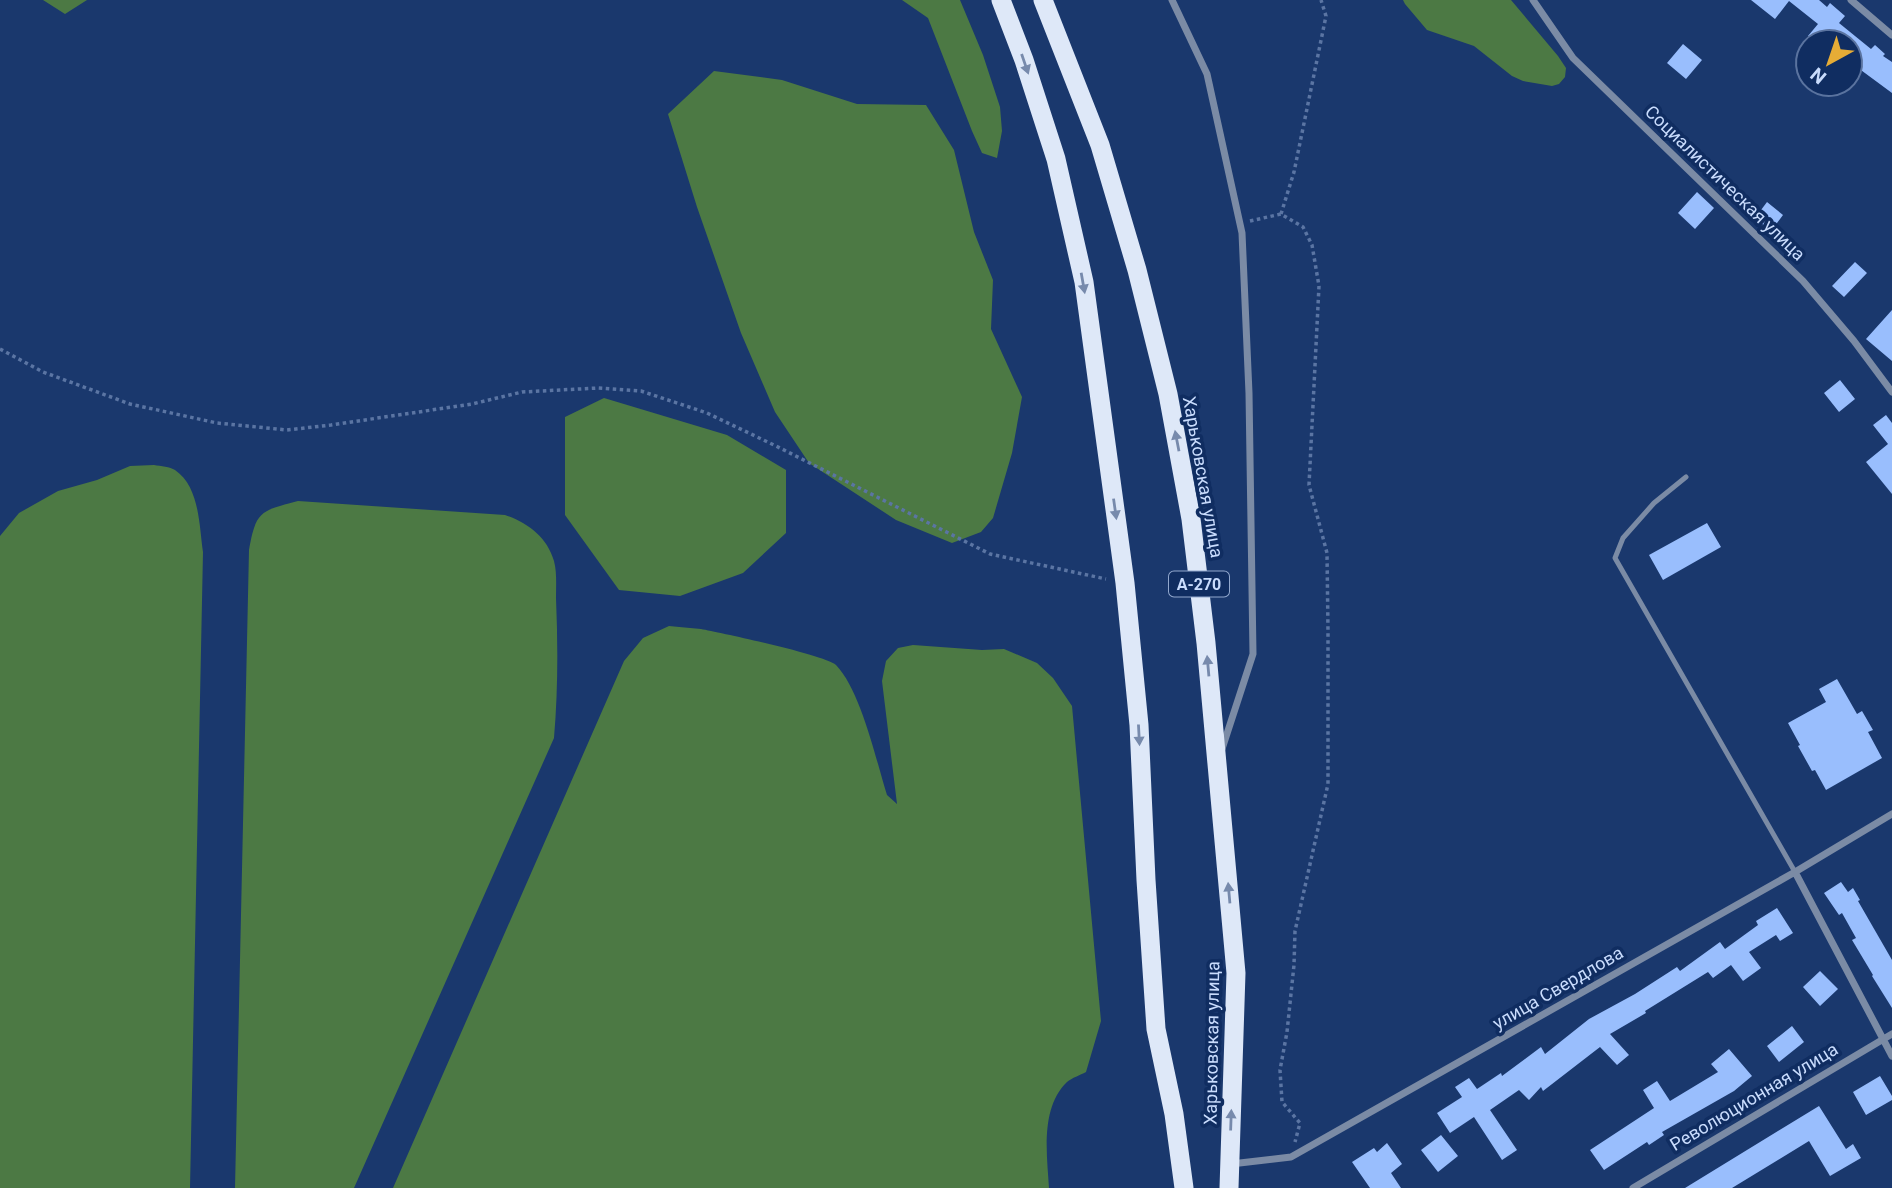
<svg xmlns="http://www.w3.org/2000/svg" width="1892" height="1188" font-family="Roboto,sans-serif">
<style>
.forest{fill:#4c7944}
.building{fill:#99befd}
.lines{fill:none;stroke-linecap:round;stroke-linejoin:round}
.path{stroke:#5b75a3;stroke-width:3.5;stroke-dasharray:3.5 3.5;stroke-linecap:butt}
.service{stroke:#7b8ba5;stroke-width:5}
.minor{stroke:#7b8ba5;stroke-width:7}
.trunk{stroke:#dee8f8;stroke-width:19}
.oneway{fill:#778aac}
.labels{text-anchor:middle;stroke-width:7;stroke-linejoin:round;paint-order:stroke}
.shield{fill:#102d61;stroke:#92a8ce;stroke-width:2}
.shield-label{font-size:16px;font-weight:bold;fill:#c9dcfd}
.street-label{font-size:18px;fill:#c9dcfd;stroke:#102d61}
</style>
<rect width="100%" height="100%" fill="#1a386d"/>
<!-- forest -->
<path class="forest" d="M43 0H87L65 14Z
M902 0H960L983 55 1000 107 1002 131 997 158 982 153 972 131 928 18Z
M1403 0H1511L1558 56 1566 68 1565 77 1559 84 1552 86 1523 81 1512 76 1474 46 1427 30 1405 4Z
M714 71 782 80 857 104 926 105 954 150 974 232 993 280 991 329 1022 397 1012 453 993 518 981 532 952 543 896 520 809 463 775 412 741 333 697 207 668 114Z
M604 398 727 435 786 470V533L743 573 680 596 619 590 565 515V417Z
M154 465C161 466 170 467 175 470 200 487 199 526 203 552L190 1188H0V536L19 513 58 491 97 480 130 466Z
M298 501 505 515C528 523 547 537 554 561 557 572 556 586 556 598 558 645 558 692 554 738L354 1188H235L249 550C256 510 261 511 298 501Z
M669 626C679 627 690 628 701 629 722 633 825 655 836 665 861 691 876 760 887 795L897 804 882 681 886 661 898 648 913 645 982 650 1004 649 1037 663 1053 678 1072 706 1101 1021 1086 1072C1080 1075 1072 1078 1067 1082 1040 1108 1047 1155 1049 1188H393L624 661 643 638Z"/>
<!-- building -->
<path class="building" d="M1751 0H1819L1827 7 1830 3 1845 16 1839 23 1871 49 1875 45 1885 54 1883 56 1892 62V93L1850 62V42H1816L1808 36 1818 24 1789 1 1775 19Z
M1683 44 1702 60 1686 79 1667 63Z
M1697 192 1714 208 1695 229 1678 213Z
M1767 202 1783 215 1771 231 1755 218Z
M1855 262 1867 273 1844 297 1832 286Z
M1892 310V361L1866 339Z
M1840 380 1855 399 1839 412 1824 393Z
M1886 415 1892 423V494L1866 462 1888 444 1873 425Z
M1707 523 1721 547 1663 580 1649 555Z
M1837 679 1857 714 1862 711 1873 730 1868 732 1882 758 1826 790 1815 770 1812 771 1798 746 1800 745 1788 723 1826 702 1819 689Z
M1841 882 1848 892 1853 888 1860 900 1858 901 1892 960V1008L1872 976 1873 975 1852 940 1856 938 1842 913 1839 915 1824 893Z
M1777 908 1793 933 1780 941 1776 935 1749 952 1761 968 1743 981 1731 965 1713 978 1708 972 1645 1011 1646 1013 1610 1034 1629 1055 1617 1065 1600 1047 1543 1091 1541 1087 1529 1100 1519 1090 1490 1110 1517 1150 1502 1160 1474 1117 1450 1133 1437 1113 1462 1097 1455 1087 1469 1078 1477 1089 1501 1073 1502 1076 1541 1047 1545 1054 1589 1019 1635 994 1677 967 1680 971 1720 942 1725 949 1758 925 1756 921Z
M1820 971 1838 989 1820 1006 1803 987Z
M1792 1026 1804 1042 1779 1062 1767 1046Z
M1729 1049 1752 1076 1734 1091 1662 1132 1664 1135 1649 1145 1647 1142 1604 1170 1590 1150 1654 1108 1643 1090 1657 1081 1670 1101 1718 1072 1711 1064Z
M1880 1076 1892 1096V1100L1866 1115 1853 1092Z
M1819 1106 1846 1149 1853 1144 1861 1158 1830 1176 1809 1141 1732 1188H1685Z
M1441 1135 1458 1156 1438 1172 1421 1150Z
M1387 1143 1402 1164 1391 1173 1401 1188H1370L1352 1162 1374 1148 1377 1152Z"/>
<g class="lines">
<!-- path -->
<path class="path" d="M1281 214 1294 172 1326 16 1321 0
M1250 221 1281 214 1303 227 1312 245 1319 286 1309 485 1327 553 1328 631V784L1295 931 1294 965 1287 1032 1280 1070 1282 1102 1300 1123 1295 1142
M0 349 43 372 130 404 217 423 287 430 331 425 472 404 522 392 598 388 641 391 707 413 776 446 990 554 1106 579"/>
<!-- service -->
<path class="service" d="M1686 477 1654 503 1623 538 1615 558 1795 872"/>
<!-- minor -->
<path class="minor" d="M1172 0 1207 74 1242 233 1249 393 1253 654 1222 749
M1533 0 1573 58 1803 281 1854 341 1892 392
M1851 0 1892 35
M1795 872 1892 1056
M1231 1164 1291 1157 1795 872 1892 814
M1633 1188 1892 1034"/>
<!-- trunk -->
<path class="trunk" d="M1001 0 1024 60 1056 159 1084 282 1125 583 1139 725 1146 880 1156 1029 1174 1114 1184 1188
M1043 0 1100 145 1137 270 1168 394 1191 519 1206 643 1236 973 1229 1188"/>
</g>
<!-- one-way arrows -->
<defs><path id="oneway-solid" d="M-6-.8H1V-3.2L6.5 0L1 3.2V.8H-6Z" transform="scale(1.75)"/></defs>
<g class="oneway">
<use href="#oneway-solid" transform="translate(1025 64) rotate(71)"/>
<use href="#oneway-solid" transform="translate(1083 283) rotate(80)"/>
<use href="#oneway-solid" transform="translate(1177 441) rotate(-101)"/>
<use href="#oneway-solid" transform="translate(1115 509) rotate(82)"/>
<use href="#oneway-solid" transform="translate(1208 666) rotate(-95)"/>
<use href="#oneway-solid" transform="translate(1139 735) rotate(87)"/>
<use href="#oneway-solid" transform="translate(1229 893) rotate(-95)"/>
<use href="#oneway-solid" transform="translate(1231 1120) rotate(-88)"/>
</g>
<g class="labels">
<!-- shield labels -->
<rect class="shield" x="1169" y="571.5" width="60" height="25" rx="5"/>
<g class="shield-label">
<text x="1199" y="590">А-270</text>
</g>
<!-- street labels -->
<g class="street-label">
<text transform="translate(1725 183) rotate(44)" y="6">Социалистическая улица</text>
<text transform="translate(1203 477) rotate(80)" y="6">Харьковская улица</text>
<text transform="translate(1558 988) rotate(-30)" y="6">улица Свердлова</text>
<text transform="translate(1212 1043) rotate(-89)" y="6">Харьковская улица</text>
<text transform="translate(1754 1097) rotate(-31)" y="6">Революционная улица</text>
</g>
</g>
<!-- north arrow -->
<g transform="translate(1829 63) rotate(220)"><circle r="33" fill="#102d61" stroke="#5a739f" stroke-width="2"/>
<path d="M0-5L12 26L0 18L-12 26Z" fill="#e6ac36"/>
<text y="-10" font-size="19" font-weight="bold" text-anchor="middle" fill="#c9dcfd">N</text>
</g>
</svg>
